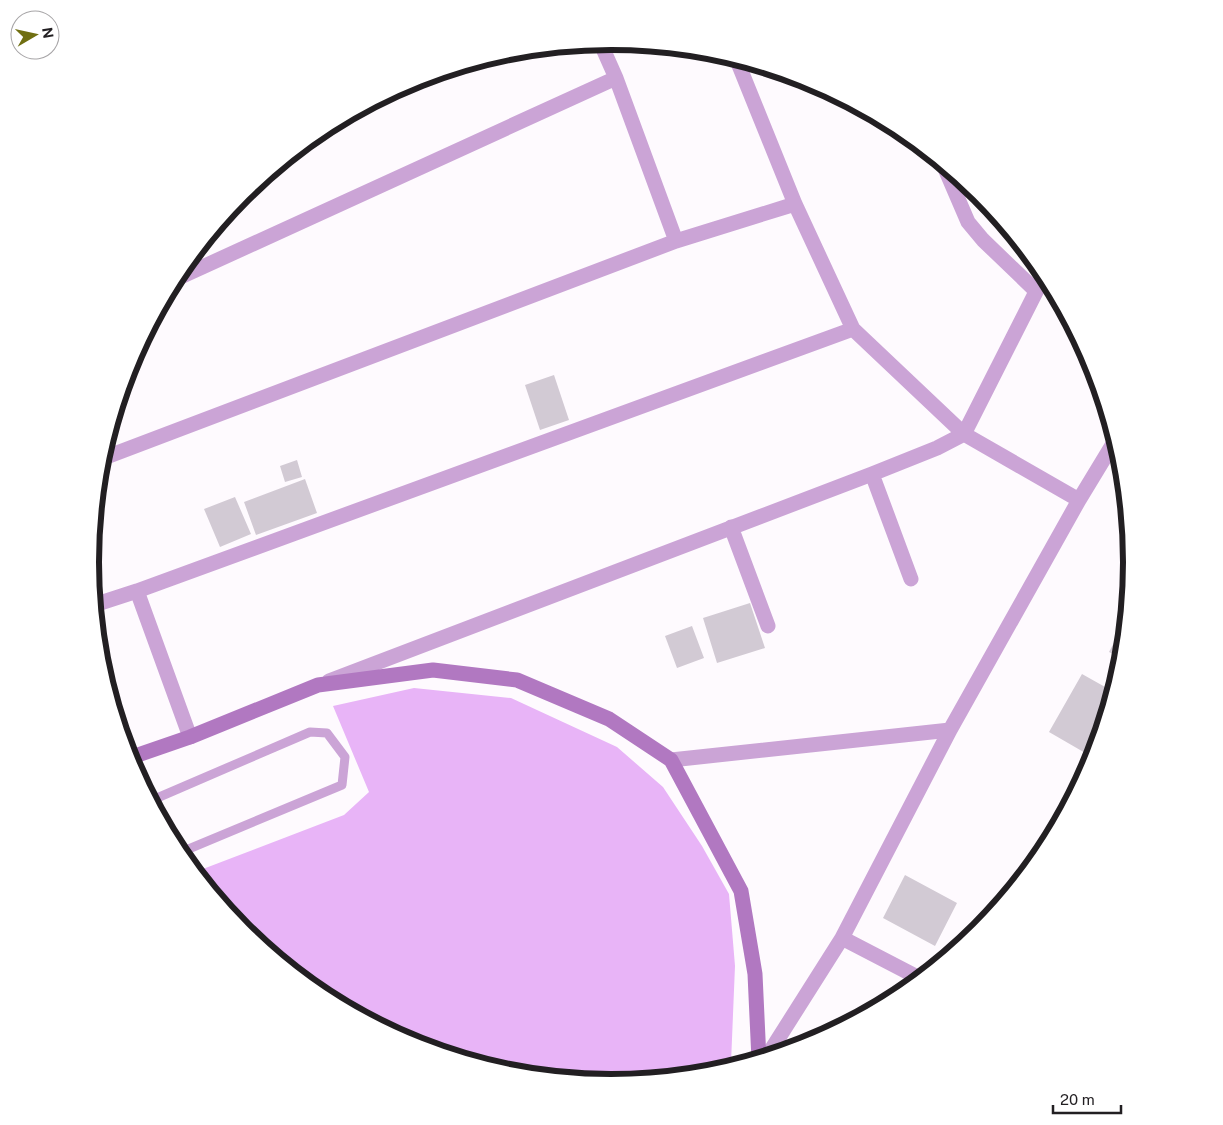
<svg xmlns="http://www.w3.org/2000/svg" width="1223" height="1125" font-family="'Public Sans',sans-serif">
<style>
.green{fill:#e8b4f7}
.building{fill:#d2cad4}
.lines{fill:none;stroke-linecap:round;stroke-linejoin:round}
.lane{stroke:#cba4d6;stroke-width:9}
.street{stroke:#cba4d6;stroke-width:15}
.secondary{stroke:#b178c1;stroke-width:15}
.rim{fill:none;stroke:#221f22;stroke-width:6}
</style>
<rect width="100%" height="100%" fill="#fefafe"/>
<!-- green -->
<path class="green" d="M414 688 511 698 617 747 663 787 702 846 729 894 735 966 731 1063 727 1069 713 1074 611 1084 510 1074 412 1044 322 996 243 931 195 872 344 815 369 792 333 706Z"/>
<!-- building -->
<path class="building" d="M554 375 569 420 540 430 525 385Z
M297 460 302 477 285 482 280 466Z
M305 479 317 513 256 535 244 502Z
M235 497 251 534 220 547 204 509Z
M750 603 765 648 717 663 703 618Z
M692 626 704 658 677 668 665 636Z
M1118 635 1125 639 1123 659 1109 652Z
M1082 674 1114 692 1105 722 1087 754 1049 732Z
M905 875 957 903 935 946 883 918Z"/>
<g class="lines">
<!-- lane -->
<path class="lane" d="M150 799 157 798 310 732 327 733 345 757 342 785 179 853"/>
<!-- street -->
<path class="street" d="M600 42 616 78 676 241
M736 58 795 204 853 329 964 434 1079 500
M943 164 968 222 983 240 1036 291
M174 280 616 78
M101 459 676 241 795 204
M872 474 911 579
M731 527 768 626
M137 591 190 737
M94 605 137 591 853 329
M329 681 872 474 937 448 964 434 1045 274
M671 760 950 730
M842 938 921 979
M766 1058 842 938 950 730 1079 500 1116 439"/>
<!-- secondary -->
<path class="secondary" d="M129 758 190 737 318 685 433 670 517 680 609 719 671 760 741 891 755 974 759 1060"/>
</g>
<!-- crop -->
<path d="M0 0H1223V1125H0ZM99 562a512 512 0 1 1 1024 0a512 512 0 1 1-1024 0Z" fill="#fff" fill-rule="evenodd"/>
<path class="rim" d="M99 562a512 512 0 1 1 1024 0a512 512 0 1 1-1024 0Z"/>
<!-- north arrow -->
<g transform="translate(35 35) rotate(81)"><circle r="24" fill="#ffffff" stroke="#a7a5a7"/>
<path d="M0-4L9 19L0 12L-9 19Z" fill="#706f11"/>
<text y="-8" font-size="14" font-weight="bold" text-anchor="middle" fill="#221f22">N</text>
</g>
<!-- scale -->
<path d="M1053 1105v8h68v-8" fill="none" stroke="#221f22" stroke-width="2.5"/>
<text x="1060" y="1105" font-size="15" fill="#221f22" stroke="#ffffff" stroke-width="4" paint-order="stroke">20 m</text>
</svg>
